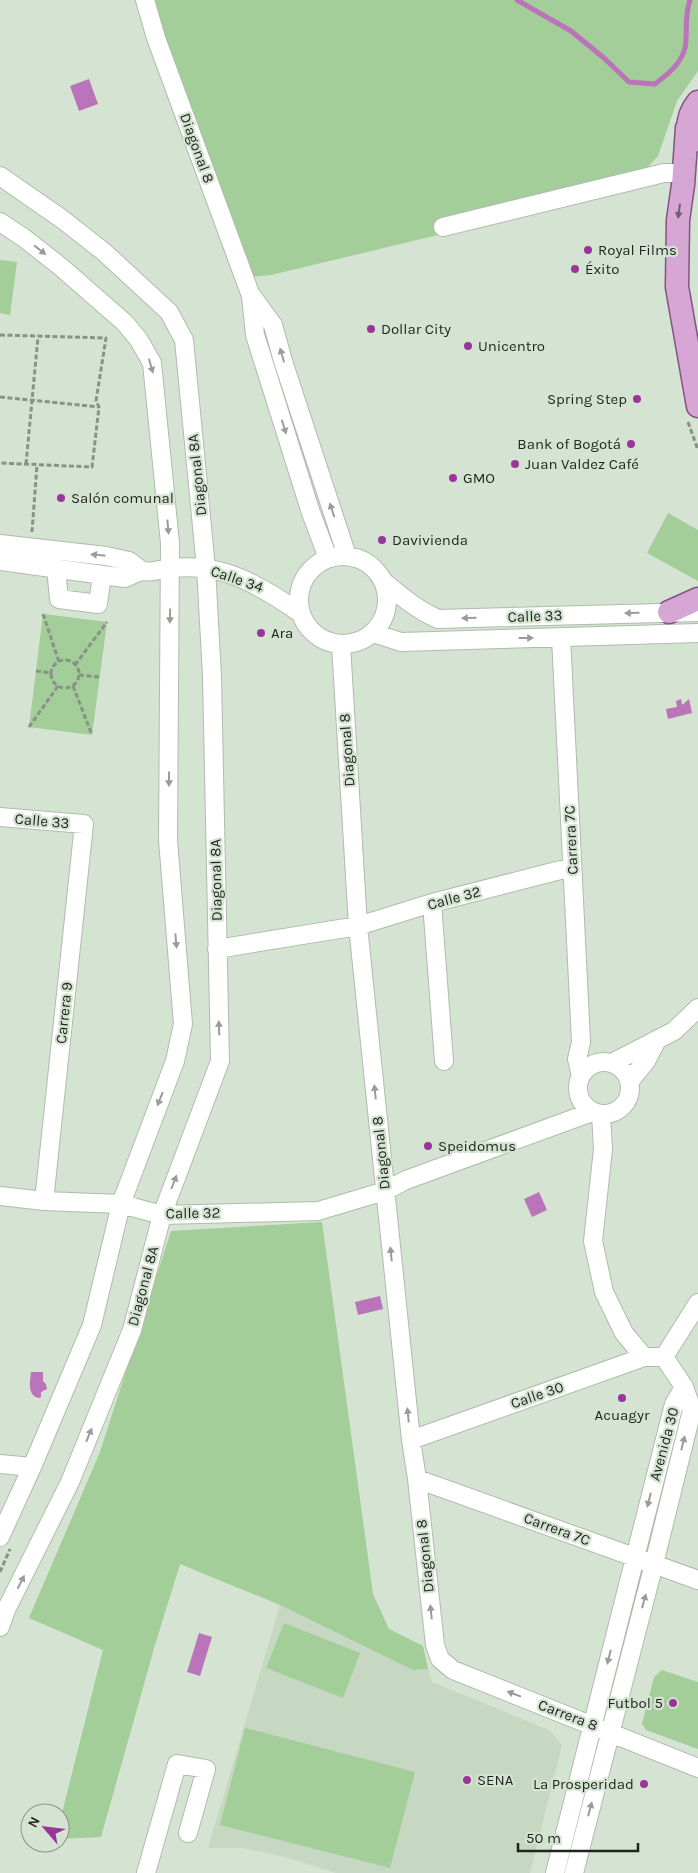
<svg xmlns="http://www.w3.org/2000/svg" width="698" height="1873" font-family="Karla,sans-serif">
<style>
.built{fill:#c6d8c2}
.green{fill:#a3cd99}
.water{fill:#bb74ba}
.lines{fill:none;stroke-linecap:round;stroke-linejoin:round}
.stream{stroke:#bb74ba;stroke-width:5}
.minor-casing{stroke:#afbcac;stroke-width:20}
.major-casing{stroke:#845382;stroke-width:25}
.path{stroke:#889286;stroke-width:3;stroke-dasharray:5 2.5;stroke-linecap:butt}
.minor{stroke:#fff;stroke-width:18}
.major{stroke:#d6a7d4;stroke-width:22}
.oneway{fill:#715f70}
.oneway2{fill:#9a9c9a}
.poi-dot{fill:#9a369b;stroke:#d5e3d2;stroke-width:2}
.labels{text-anchor:middle;stroke-width:4.5;stroke-linejoin:round;paint-order:stroke}
.street-label{font-size:15px;fill:#1f241e;stroke:#d5e3d2}
.poi-label{font-size:15px;fill:#1f241e;stroke:#d5e3d2;text-anchor:start}
</style>
<rect width="100%" height="100%" fill="#d5e3d2"/>
<!-- built -->
<path class="built" d="M280 1605 413 1670 428 1669 432 1682 549 1730 562 1745 530 1873H336L285 1857 242 1848H208Z"/>
<!-- green -->
<path class="green" d="M145 0H698V71L677 101 658 156 626 190 271 275 239 278Z
M0 260 17 262 10 315 0 313Z
M668 513 698 530V581L647 553Z
M43 614 107 622 92 735 29 727Z
M322 1222 373 1594 389 1629 423 1646 428 1669 413 1670 280 1605 180 1564 155 1645 101 1837 60 1839V1821L103 1650 29 1618 100 1452 171 1231Z
M284 1623 360 1653 343 1698 266 1668Z
M662 1670 698 1682V1749L646 1730 642 1724 654 1677Z
M245 1728 415 1772 390 1868 220 1825Z"/>
<!-- water -->
<path class="water" d="M89 79 98 104 79 111 70 86Z
M681 699 682 705 689 699 692 713 668 719 666 709 677 707 676 701Z
M539 1192 547 1210 532 1217 524 1199Z
M380 1296 383 1309 358 1315 355 1302Z
M31 1372H43V1381L46 1384 47 1389 41 1392V1397L39 1398C27 1395 30 1383 31 1372Z
M199 1633 212 1637 200 1676 187 1672Z"/>
<g class="lines">
<!-- stream -->
<path class="stream" d="M517 0 571 31 604 58 629 82 655 84C667 75 681 64 685 48 688 31 684 17 690 0"/>
<!-- minor casing -->
<g class="minor-casing">
<path id="minor" d="M145 0 156 38 251 296 255 335 311 513 328 558
M0 176 62 219 104 252 169 312 184 340 206 568 212 676 220 1061 162 1215 132 1330 70 1482 6 1610 0 1627
M0 222 24 238 61 267 125 323 139 340 152 363 170 543 168 840 183 1024 175 1061 121 1204 92 1325 32 1467 0 1537
M443 227 664 173H684
M252 296 273 325 283 361 347 556
M0 544 106 556 129 561 142 571
M299 600a44 44 0 1 1 88 0a44 44 0 1 1-88 0Z
M0 561 125 578C130 576 137 572 142 571 146 571 149 572 154 571 213 558 253 580 300 613
M56 568 59 599 98 604 102 575
M384 582C401 596 417 610 438 619L698 612
M373 633 401 642 698 633
M561 637 581 1042 577 1059 581 1076
M341 645 358 926 411 1440 417 1479 435 1645 440 1659 453 1670 698 1768
M0 817 84 824 44 1201
M432 903 444 1061
M217 949 358 926 432 903 572 867
M578 1088a26 26 0 1 1 52 0a26 26 0 1 1-52 0Z
M612 1063 674 1031 698 1008
M629 1082 646 1061 657 1040
M601 1114 603 1149 593 1241 604 1292 624 1333 644 1357
M0 1196 44 1201 121 1204 162 1215 318 1211 385 1191 406 1180 592 1112
M664 1357 698 1303
M411 1440 644 1357H664
M0 1464 32 1467
M417 1479 698 1580
M146 1873 177 1764 206 1769 188 1833
M555 1873 674 1404 684 1387
M574 1873 654 1564 692 1410 684 1387 664 1357"/>
</g>
<!-- major casing -->
<g class="major-casing">
<path id="major" d="M687 128 683 185 678 220 677 287 698 406
M690 143C686 127 688 114 698 102
M669 612 698 599"/>
</g>
<!-- path -->
<path class="path" d="M0 335 106 338 96 401 99 407 92 467 0 463
M0 397 99 407
M688 422 698 450
M26 464 38 337
M32 532 37 465
M43 614 59 662
M51 674a14 14 0 1 1 28 0a14 14 0 1 1-28 0Z
M75 665 107 622
M36 671 52 673
M79 675 100 677
M73 686 92 735
M29 727 58 686
M0 1572 10 1549"/>
<!-- minor -->
<use href="#minor" class="minor"/>
<!-- major -->
<use href="#major" class="major"/>
</g>
<!-- one-way arrows -->
<defs><path id="oneway-solid" d="M-6-.8H1V-3.2L6.5 0L1 3.2V.8H-6Z" transform="scale(1.25)"/></defs>
<use class="oneway" href="#oneway-solid" transform="translate(679 211) rotate(98)"/>
<g class="oneway2">
<use href="#oneway-solid" transform="translate(40 250) rotate(38)"/>
<use href="#oneway-solid" transform="translate(282 355) rotate(-106)"/>
<use href="#oneway-solid" transform="translate(151 366) rotate(74)"/>
<use href="#oneway-solid" transform="translate(284 427) rotate(73)"/>
<use href="#oneway-solid" transform="translate(332 510) rotate(-108)"/>
<use href="#oneway-solid" transform="translate(168 527) rotate(85)"/>
<use href="#oneway-solid" transform="translate(98 555) rotate(-174)"/>
<use href="#oneway-solid" transform="translate(632 613) rotate(178)"/>
<use href="#oneway-solid" transform="translate(170 616) rotate(91)"/>
<use href="#oneway-solid" transform="translate(469 618) rotate(178)"/>
<use href="#oneway-solid" transform="translate(526 638)"/>
<use href="#oneway-solid" transform="translate(169 779) rotate(90)"/>
<use href="#oneway-solid" transform="translate(176 941) rotate(85)"/>
<use href="#oneway-solid" transform="translate(219 1028) rotate(-92)"/>
<use href="#oneway-solid" transform="translate(375 1092) rotate(-96)"/>
<use href="#oneway-solid" transform="translate(160 1099) rotate(112)"/>
<use href="#oneway-solid" transform="translate(174 1182) rotate(-69)"/>
<use href="#oneway-solid" transform="translate(391 1254) rotate(-96)"/>
<use href="#oneway-solid" transform="translate(408 1415) rotate(-96)"/>
<use href="#oneway-solid" transform="translate(89 1435) rotate(-68)"/>
<use href="#oneway-solid" transform="translate(683 1443) rotate(-76)"/>
<use href="#oneway-solid" transform="translate(649 1500) rotate(104)"/>
<use href="#oneway-solid" transform="translate(21 1582) rotate(-63)"/>
<use href="#oneway-solid" transform="translate(644 1601) rotate(-75)"/>
<use href="#oneway-solid" transform="translate(431 1612) rotate(-96)"/>
<use href="#oneway-solid" transform="translate(609 1657) rotate(104)"/>
<use href="#oneway-solid" transform="translate(514 1694) rotate(-159)"/>
<use href="#oneway-solid" transform="translate(590 1809) rotate(-75)"/>
</g>
<!-- markers -->
<g class="poi-dot">
<circle cx="588" cy="250" r="5"/>
<circle cx="575" cy="269" r="5"/>
<circle cx="371" cy="329" r="5"/>
<circle cx="468" cy="346" r="5"/>
<circle cx="637" cy="399" r="5"/>
<circle cx="631" cy="444" r="5"/>
<circle cx="515" cy="464" r="5"/>
<circle cx="453" cy="478" r="5"/>
<circle cx="61" cy="498" r="5"/>
<circle cx="382" cy="540" r="5"/>
<circle cx="261" cy="633" r="5"/>
<circle cx="428" cy="1146" r="5"/>
<circle cx="622" cy="1398" r="5"/>
<circle cx="673" cy="1703" r="5"/>
<circle cx="467" cy="1780" r="5"/>
<circle cx="644" cy="1784" r="5"/>
</g>
<g class="labels">
<!-- street labels -->
<g class="street-label">
<text transform="translate(197 148) rotate(70)" y="5">Diagonal 8</text>
<text transform="translate(197 475) rotate(-96)" y="5">Diagonal 8A</text>
<text transform="translate(237 579) rotate(19)" y="5">Calle 34</text>
<text transform="translate(535 616) rotate(-2)" y="5">Calle 33</text>
<text transform="translate(347 750) rotate(-94)" y="5">Diagonal 8</text>
<text transform="translate(42 821) rotate(5)" y="5">Calle 33</text>
<text transform="translate(571 840) rotate(-93)" y="5">Carrera 7C</text>
<text transform="translate(216 880) rotate(-91)" y="5">Diagonal 8A</text>
<text transform="translate(454 898) rotate(-15)" y="5">Calle 32</text>
<text transform="translate(64 1013) rotate(-84)" y="5">Carrera 9</text>
<text transform="translate(381 1153) rotate(-96)" y="5">Diagonal 8</text>
<text transform="translate(193 1213) rotate(-1)" y="5">Calle 32</text>
<text transform="translate(143 1286) rotate(-75)" y="5">Diagonal 8A</text>
<text transform="translate(537 1395) rotate(-19)" y="5">Calle 30</text>
<text transform="translate(664 1444) rotate(-75)" y="5">Avenida 30</text>
<text transform="translate(557 1529) rotate(20)" y="5">Carrera 7C</text>
<text transform="translate(425 1556) rotate(-96)" y="5">Diagonal 8</text>
<text transform="translate(568 1715) rotate(21)" y="5">Carrera 8</text>
</g>
<!-- poi labels -->
<g class="poi-label">
<text x="598" y="255">Royal Films</text>
<text x="585" y="274">Éxito</text>
<text x="381" y="334">Dollar City</text>
<text x="478" y="351">Unicentro</text>
<text x="627" y="404" text-anchor="end">Spring Step</text>
<text x="621" y="449" text-anchor="end">Bank of Bogotá</text>
<text x="525" y="469">Juan Valdez Café</text>
<text x="463" y="483">GMO</text>
<text x="71" y="503">Salón comunal</text>
<text x="392" y="545">Davivienda</text>
<text x="271" y="638">Ara</text>
<text x="438" y="1151">Speidomus</text>
<text x="622" y="1420" text-anchor="middle">Acuagyr</text>
<text x="663" y="1708" text-anchor="end">Futbol 5</text>
<text x="477" y="1785">SENA</text>
<text x="634" y="1789" text-anchor="end">La Prosperidad</text>
</g>
</g>
<!-- north arrow -->
<g transform="translate(45 1828) rotate(298)"><circle r="24" fill="#d5e3d2" stroke="#8c978a"/>
<path d="M0-4L9 19L0 12L-9 19Z" fill="#9a369b"/>
<text y="-8" font-size="14" font-weight="bold" text-anchor="middle" fill="#1f241e">N</text>
</g>
<!-- scale -->
<path d="M518 1843v8h120v-8" fill="none" stroke="#1f241e" stroke-width="2.5"/>
<text x="526" y="1843" font-size="15" fill="#1f241e" stroke="#d5e3d2" stroke-width="4" paint-order="stroke">50 m</text>
</svg>
